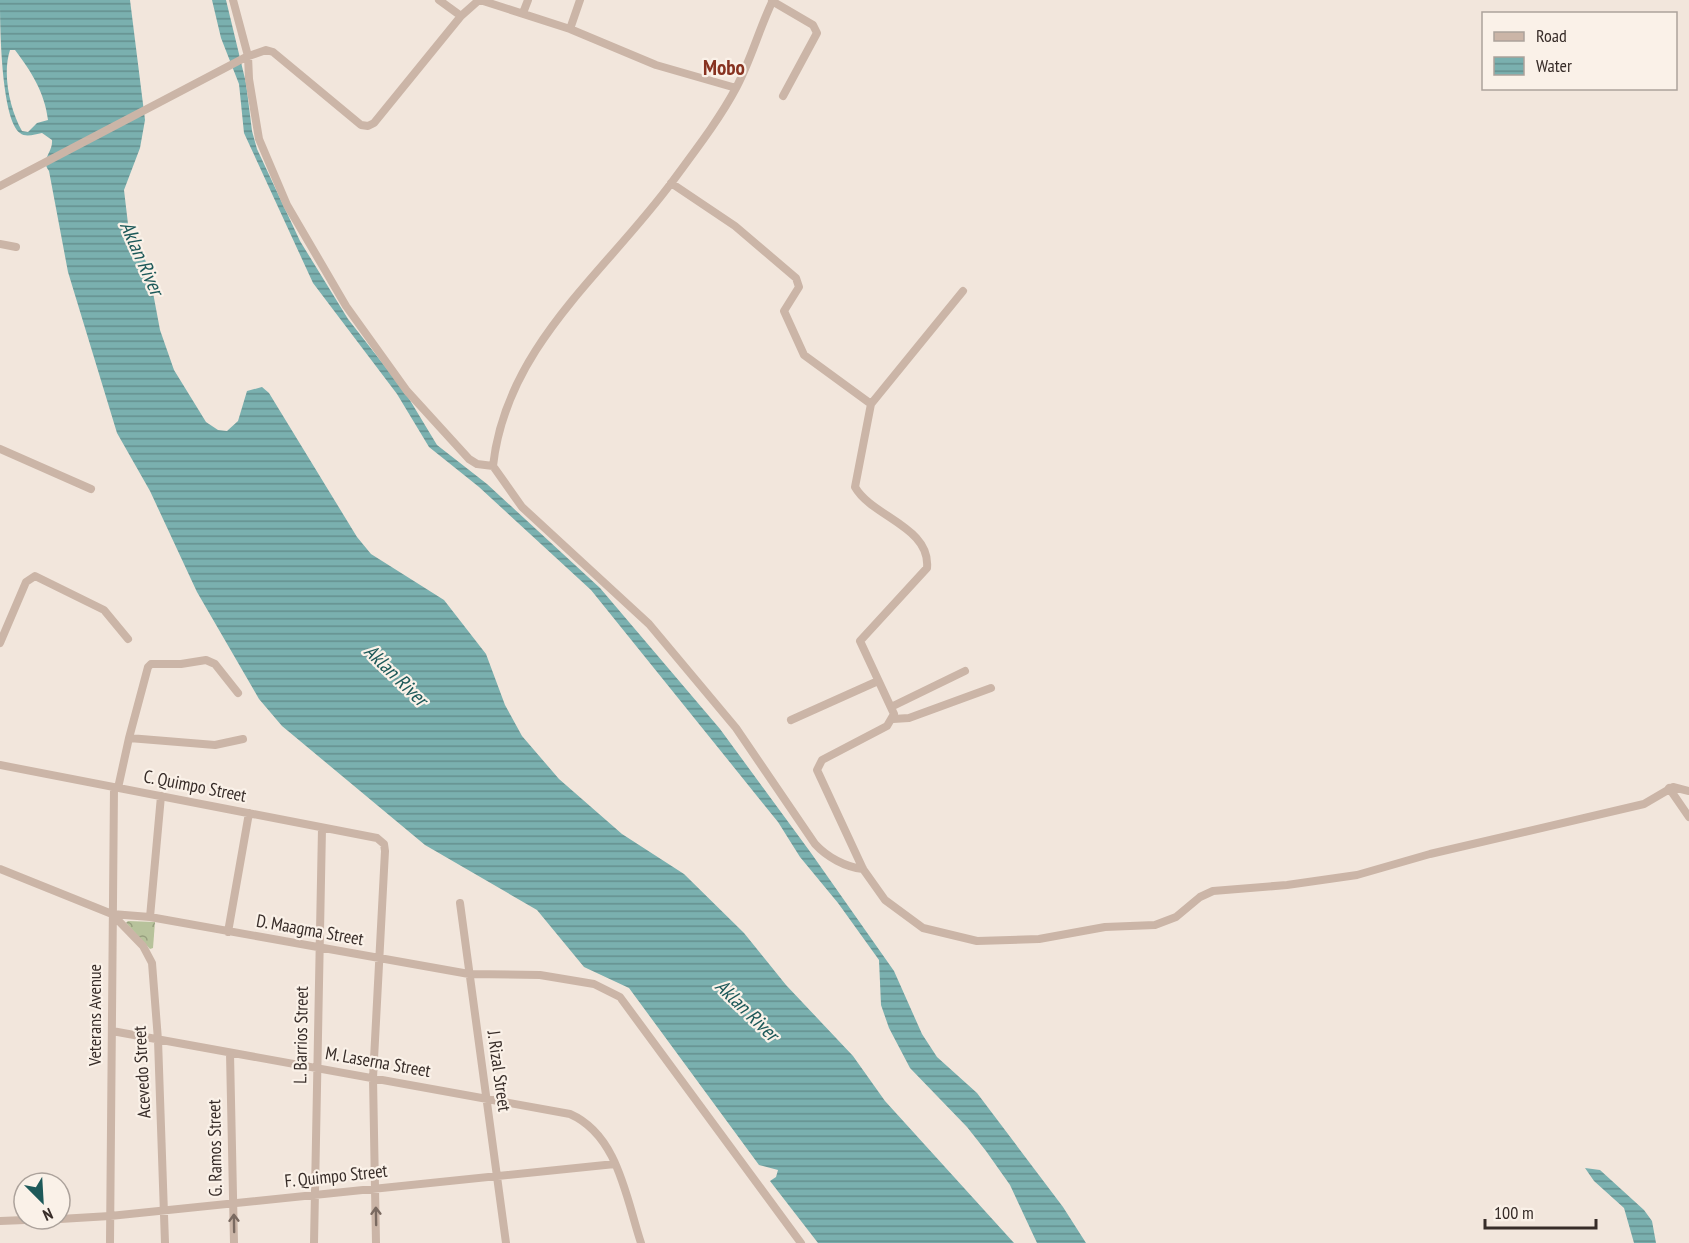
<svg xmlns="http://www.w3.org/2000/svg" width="1689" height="1243" font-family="'PT Sans Narrow',sans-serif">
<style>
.forest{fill:url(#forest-crowns)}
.water{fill:url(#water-rules);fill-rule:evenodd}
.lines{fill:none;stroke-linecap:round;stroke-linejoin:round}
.minor{stroke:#cbb5a7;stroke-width:8}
.oneway{stroke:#7a6a61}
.labels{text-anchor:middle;stroke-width:4.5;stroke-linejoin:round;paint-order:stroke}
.street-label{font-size:18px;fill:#372c28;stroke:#faf1e8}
.water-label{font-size:20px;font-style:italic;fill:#1d5959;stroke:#faf1e8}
.quarter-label{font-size:21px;font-weight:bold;fill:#873220;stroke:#faf1e8}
</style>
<defs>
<pattern id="forest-crowns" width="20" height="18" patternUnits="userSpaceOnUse" patternTransform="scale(1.5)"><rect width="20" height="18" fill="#b7c29b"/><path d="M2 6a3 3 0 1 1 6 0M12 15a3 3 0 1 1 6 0" fill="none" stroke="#969e7e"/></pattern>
<pattern id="water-rules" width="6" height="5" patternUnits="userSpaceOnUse" patternTransform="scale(1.5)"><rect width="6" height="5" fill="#7ab0af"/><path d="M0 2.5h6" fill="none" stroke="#658f8e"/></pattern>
</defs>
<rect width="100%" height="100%" fill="#f2e6dc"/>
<!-- forest -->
<path class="forest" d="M128 921 155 922 153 948 150 949 126 923Z"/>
<!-- water -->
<path class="water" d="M0 0H130L145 120 140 148 124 190 128 224 148 266 160 330 174 370 206 422 218 430 227 431 238 421 247 391 262 387 269 393 357 537 371 554 444 600 486 654 505 705 522 736 559 779 622 834 684 874 744 933 786 985 853 1056 885 1101 1014 1243H818L770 1181 776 1177 778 1170 759 1165 629 988 584 967 537 910 425 845 282 726 259 699 197 592 150 491 117 433 68 272 49 171C40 159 53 153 52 140L42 133C35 134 26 138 20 133 1 119 0 25 0 0ZM10 50H15C31 71 45 93 48 120L37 123 28 132 22 131C10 110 2 74 10 50Z
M212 0H226L246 83 252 131 257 149 300 241 348 319 405 392 437 445 487 484 600 588 720 729 811 853 894 971 922 1034 937 1057 977 1093 1063 1207 1086 1243H1037L1010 1185 986 1151 967 1127 910 1068 889 1028 881 1005 879 960 838 903 800 857 778 822 591 590 479 487 429 447 397 394 313 283 244 133 239 84 221 38Z
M1585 1168 1600 1170 1644 1210 1652 1221 1656 1243H1634L1624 1208 1594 1181Z"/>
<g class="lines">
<!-- minor -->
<path class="minor" d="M233 0 248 56 249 79 259 139 287 205 346 306 407 391 469 459 477 464 493 466
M439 0 461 16
M480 0 570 29 656 65 736 88
M773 0C759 29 751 60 736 88 719 120 694 152 672 182 605 273 506 346 493 466L522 507 649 624 736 728 815 844C827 857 845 867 863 869
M772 1 813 25 817 33 783 96
M523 13 528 0
M570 29 580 0
M671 183 735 226 796 278 799 287 784 311 804 355 871 404 855 487C872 517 931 527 927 568L860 641 894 714 887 726 822 760 817 770 863 869 885 900 923 928 977 941 1039 939 1105 927 1155 925 1176 917 1200 897 1213 891 1287 885 1357 875 1430 854 1644 804 1673 787 1689 791
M0 186 246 57 266 50 273 52 361 125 368 126 374 123 461 16 479 0
M0 244 16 247
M871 404 963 291
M0 449 91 489
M0 643 26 582 35 576 104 610 128 639
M891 707 965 671
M893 719 909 718 991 688
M791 720 878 681
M129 738 148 667 151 664H181L206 660 215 664 238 693
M0 765 377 838 384 844 385 851 373 1078 376 1243
M118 788 129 738 215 745 243 739
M1669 788 1689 817
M0 869 112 914 150 917 469 974 540 975 594 984 620 997 801 1243
M460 903 506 1243
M112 914 143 946 152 963 158 1040 165 1243
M150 917 161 796
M228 932 249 813
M112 1031 570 1114C618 1135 626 1198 641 1243
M230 1053 234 1243
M60 1219 110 1216 615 1164
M0 1221 50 1219
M110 1243 114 787
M314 1243 322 828"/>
</g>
<!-- one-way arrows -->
<defs><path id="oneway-shaft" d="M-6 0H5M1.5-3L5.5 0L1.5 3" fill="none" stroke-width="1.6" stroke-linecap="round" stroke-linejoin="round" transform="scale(1.5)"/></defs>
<g class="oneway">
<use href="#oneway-shaft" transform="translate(376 1216) rotate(-91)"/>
<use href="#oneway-shaft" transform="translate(234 1223) rotate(-91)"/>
</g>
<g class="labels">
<!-- street labels -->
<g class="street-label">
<text transform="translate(195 786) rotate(11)" y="6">C. Quimpo Street</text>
<text transform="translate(310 930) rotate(10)" y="6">D. Maagma Street</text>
<text transform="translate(95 1015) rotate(-90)" y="6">Veterans Avenue</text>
<text transform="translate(301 1035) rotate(-89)" y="6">L. Barrios Street</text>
<text transform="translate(378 1062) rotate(10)" y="6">M. Laserna Street</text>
<text transform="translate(499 1071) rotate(82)" y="6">J. Rizal Street</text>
<text transform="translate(142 1072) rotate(-93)" y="6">Acevedo Street</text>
<text transform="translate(215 1148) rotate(-91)" y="6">G. Ramos Street</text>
<text transform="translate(336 1176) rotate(-6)" y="6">F. Quimpo Street</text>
</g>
<!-- water labels -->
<g class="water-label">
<text transform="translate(142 258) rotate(66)" y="7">Aklan River</text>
<text transform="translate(396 675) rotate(44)" y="7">Aklan River</text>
<text transform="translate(747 1010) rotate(44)" y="7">Aklan River</text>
</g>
<!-- quarter labels -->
<g class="quarter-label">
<text x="724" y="75">Mobo</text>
</g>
</g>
<!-- legend -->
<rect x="1482" y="12" width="195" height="78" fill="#faf1e8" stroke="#aca29b" stroke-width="1.5"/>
<rect x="1494" y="32" width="30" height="9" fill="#cbb5a7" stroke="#aca29b" stroke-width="1.5"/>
<text x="1536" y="42" font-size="18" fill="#372c28">Road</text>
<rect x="1494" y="57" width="30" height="18" fill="url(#water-rules)" stroke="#aca29b" stroke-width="1.5"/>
<text x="1536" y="72" font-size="18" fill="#372c28">Water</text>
<!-- north arrow -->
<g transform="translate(42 1201) rotate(156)"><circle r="28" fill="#faf1e8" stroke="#aca29b" stroke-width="1.5"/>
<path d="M0-4.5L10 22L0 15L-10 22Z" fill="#1d5959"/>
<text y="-9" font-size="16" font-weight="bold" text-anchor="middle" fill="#372c28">N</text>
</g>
<!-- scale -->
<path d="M1485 1219v9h111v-9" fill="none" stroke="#372c28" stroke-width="3"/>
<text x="1494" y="1219" font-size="18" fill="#372c28" stroke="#faf1e8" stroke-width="4.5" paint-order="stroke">100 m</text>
</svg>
